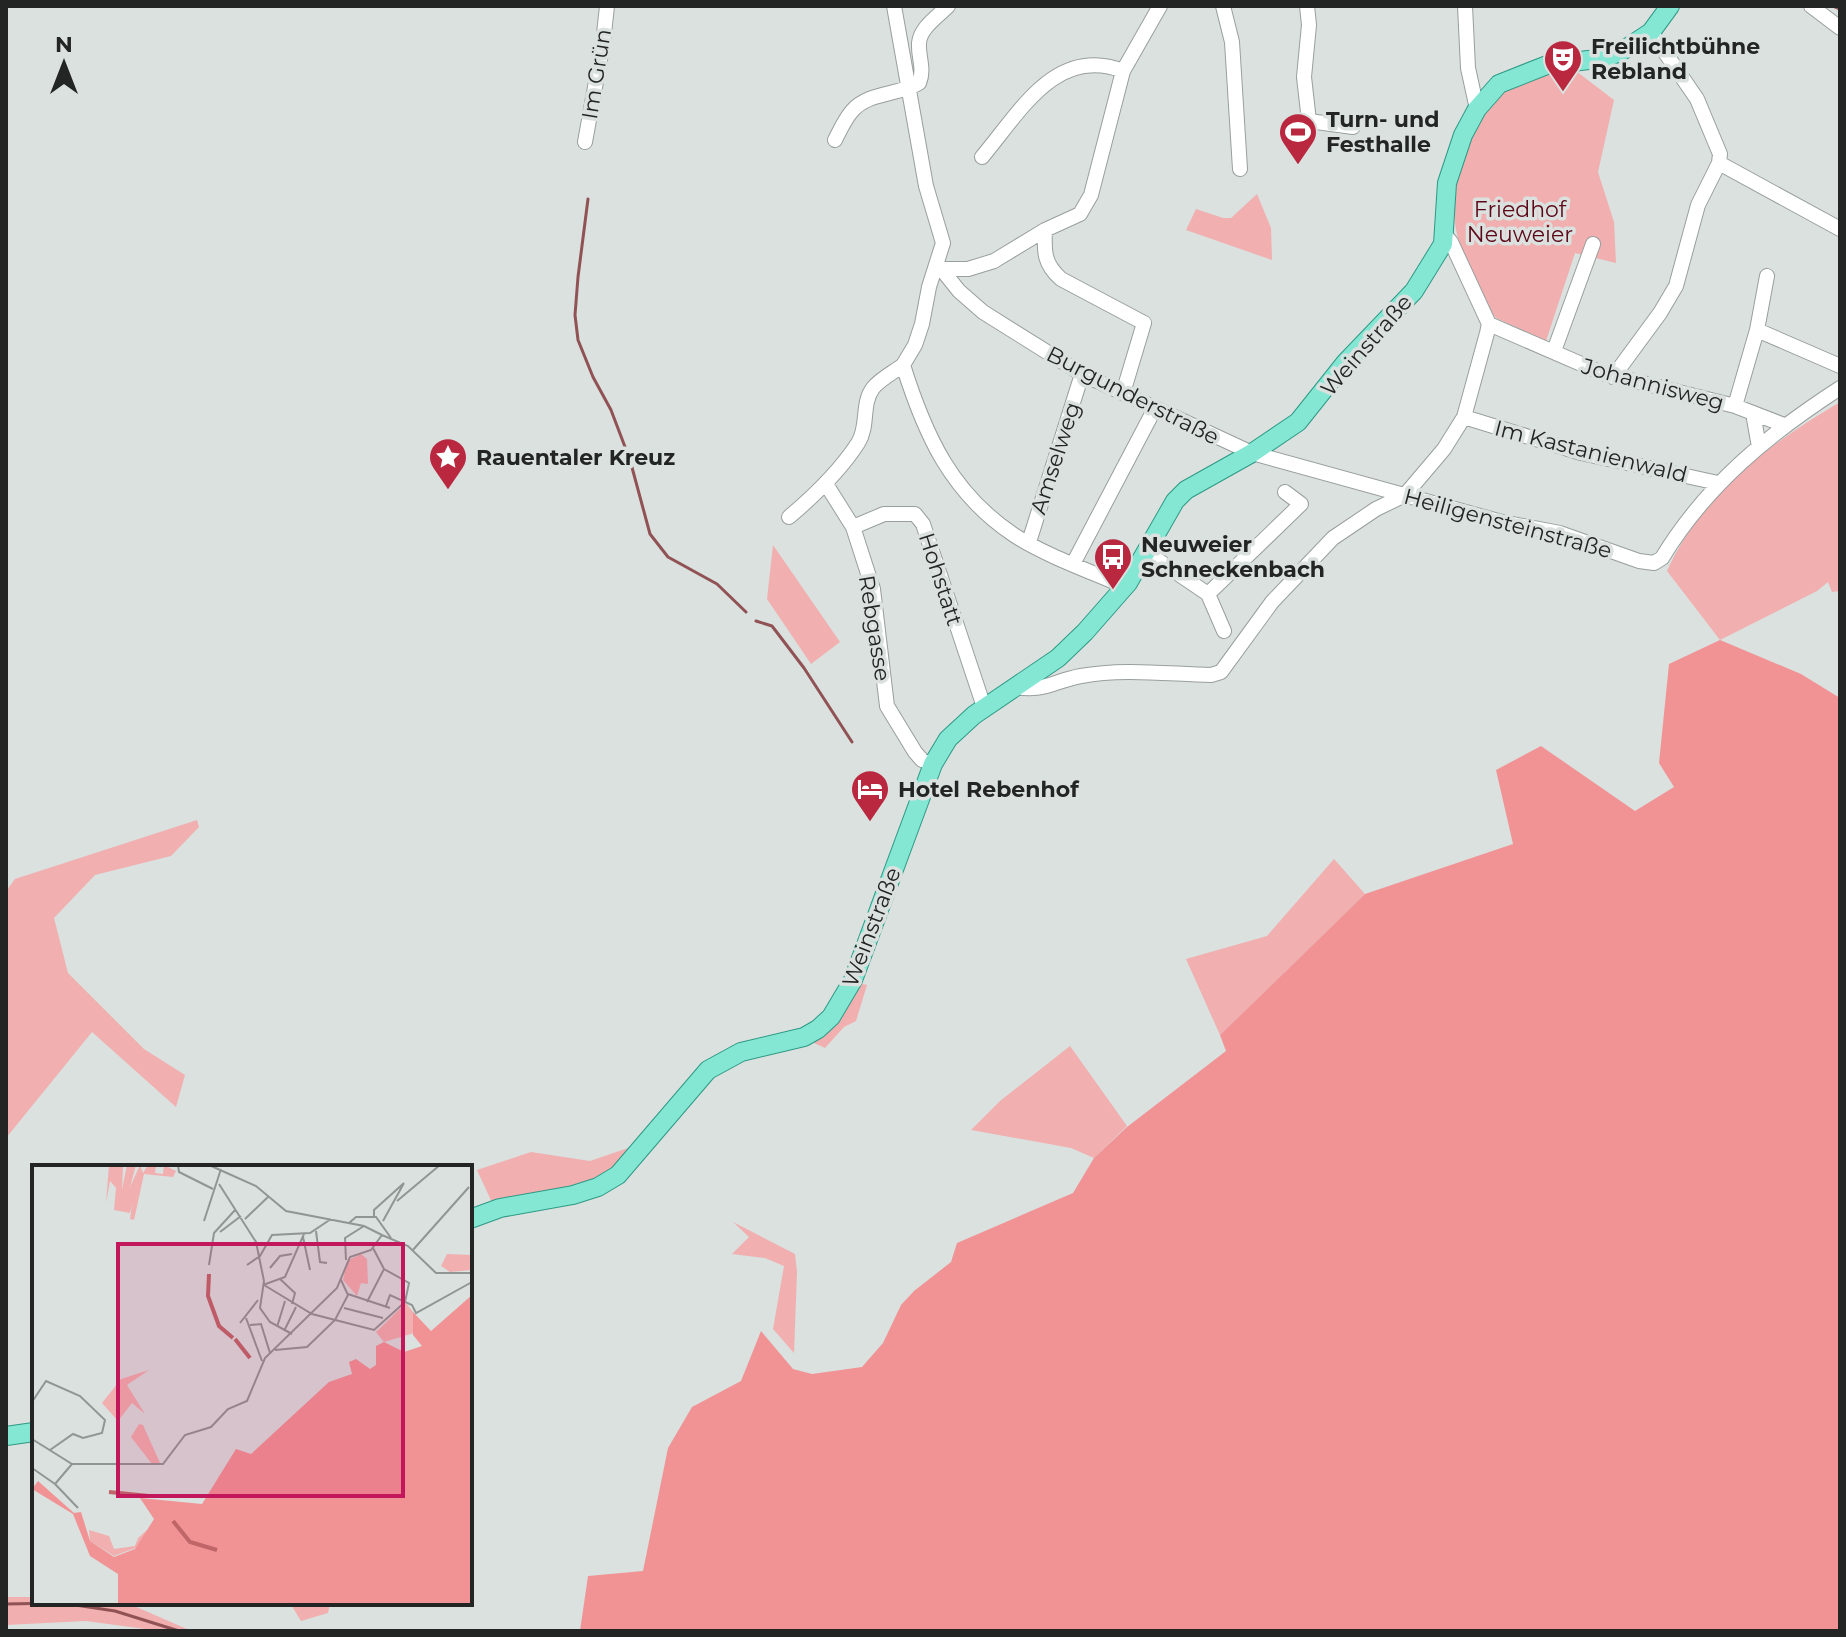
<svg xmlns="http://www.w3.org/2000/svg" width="1846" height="1637" font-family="Montserrat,sans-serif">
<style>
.green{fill:#f1afb0}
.forest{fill:#f19395}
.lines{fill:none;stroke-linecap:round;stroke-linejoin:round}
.stream{stroke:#905254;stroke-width:3}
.minor-casing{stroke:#989f9d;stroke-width:16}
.major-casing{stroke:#2d9984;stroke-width:20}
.minor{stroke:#fff;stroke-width:14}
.major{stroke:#84e7d4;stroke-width:18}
.labels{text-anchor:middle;stroke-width:7;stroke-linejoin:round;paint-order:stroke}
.poi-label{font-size:22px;font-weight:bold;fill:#232524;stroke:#dae1df;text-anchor:start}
.street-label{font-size:22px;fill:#232524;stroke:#dae1df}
.park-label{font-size:22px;fill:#5c0617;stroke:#dae1df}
.inset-river{fill:none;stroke:#bf6669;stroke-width:4}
.inset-road{fill:none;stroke:#919694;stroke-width:2}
.view{fill:#c2185b;fill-opacity:0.15;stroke:#c2185b;stroke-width:4}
.inset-edge{fill:none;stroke:#232524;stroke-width:4}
</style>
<rect width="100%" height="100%" fill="#dae1df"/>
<!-- green -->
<path class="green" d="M1572 68 1614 100 1598 172 1614 222 1616 263 1575 253 1546 341 1496 318 1488 309C1478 285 1463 259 1457 234 1445 184 1470 106 1518 82 1534 74 1555 72 1572 68Z
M1257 194 1271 228 1272 260 1186 230 1196 209 1223 218H1231Z
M1840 402V591L1832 592 1828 582 1817 591 1720 640 1667 571C1703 492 1768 445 1840 402Z
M773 545 840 642 811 664 767 599Z
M197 820 199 827 171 856 95 875 54 918 68 973 144 1049 185 1075 176 1107 92 1032 6 1138V891L15 879Z
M1334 859 1365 894 1220 1035 1186 959 1267 936Z
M858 983 867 985 856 1021 844 1027 825 1048 812 1042 823 1037Z
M1070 1046 1127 1126 1094 1158 1071 1148 971 1130 1000 1101Z
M637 1145 601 1177 494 1207 477 1170 531 1152 590 1161Z
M733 1222 795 1254 797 1272 794 1353 773 1329 784 1266 765 1258 732 1254 749 1237Z
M6 1597H34V1603H127L187 1629 184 1631H160L86 1621 6 1625Z
M290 1603H330L328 1613 301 1621Z"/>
<!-- forest -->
<path class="forest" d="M1720 640 1801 674 1840 698V1631H580L588 1576 643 1571 668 1448 692 1407 741 1381 761 1331 793 1369 812 1374 862 1367 883 1343 901 1305 914 1291 951 1262 957 1243 1073 1193 1094 1158 1127 1127 1226 1051 1220 1035 1365 894 1513 844 1496 770 1541 746 1635 811 1674 787 1659 763 1669 664Z"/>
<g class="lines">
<!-- stream -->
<path class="stream" d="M1833 6 1840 9
M588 199 578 277 575 315 578 340 593 377 611 410 630 460 650 534 668 557 717 584 746 612
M756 621 772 626 804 668 852 742
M62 1603 115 1611 179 1631
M6 1604 61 1603"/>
<!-- minor casing -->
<g class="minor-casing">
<path id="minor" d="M894 6 926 186 943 243 929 287 922 324 915 345 903 365C925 435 951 493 1014 535 1044 555 1092 572 1126 587
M1223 6 1232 42 1240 169
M1307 6 1309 25 1304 77 1309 121 1353 127
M1465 6 1468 68 1477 109
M1811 6 1840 28
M835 140C840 130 845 119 852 111 868 92 899 95 919 83 925 69 918 57 919 43 920 28 938 16 948 6
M585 142 603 43 607 6
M982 157C1020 112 1056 45 1123 71
M1719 163 1840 229
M1045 230C1044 252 1044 264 1061 279L1144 323 1123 393
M939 269H968L994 261 1045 230 1080 214 1091 195 1123 71 1160 6
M943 271 959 291 983 312 1082 374 1252 453 1502 522 1560 533 1639 561 1654 563 1662 558C1707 484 1769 434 1840 388
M1489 324 1602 373 1735 406 1784 425
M1757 330 1767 276
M1554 351 1593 244
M1613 377 1660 313 1676 286 1698 205 1719 163 1720 154 1697 99 1651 32
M1735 406 1757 330 1840 366
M1753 413 1759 447
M1464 417 1581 453 1718 483
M826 484 853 527 873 589 887 706 915 752 922 760 933 764
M789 517C815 495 840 471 858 443 869 426 861 404 873 388 880 379 894 372 903 365
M853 527 884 514H915L923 524 984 707
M1029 542 1082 374
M1146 552 1208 594 1224 631
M1073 564 1154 410
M1208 594 1301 504 1285 492
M1015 687C1045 692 1053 681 1081 676 1123 668 1168 674 1211 675L1221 672 1272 602 1333 538 1376 509 1405 495 1444 449 1464 417 1487 333 1489 324 1451 242 1445 235"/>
</g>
<!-- major casing -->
<g class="major-casing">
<path id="major" d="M470 1219 500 1208 573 1195 598 1187 618 1175 708 1070 741 1052 804 1037 818 1029 831 1017 853 980 933 764 948 739 974 715 1058 658 1085 632 1128 583 1175 501 1186 490 1252 453 1298 422 1345 363 1414 291 1443 244 1447 183 1463 135 1477 109 1499 84 1547 65 1605 58 1622 51 1651 32 1670 6
M6 1436 34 1432"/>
</g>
<!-- minor -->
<use href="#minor" class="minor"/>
<!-- major -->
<use href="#major" class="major"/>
</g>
<!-- icons -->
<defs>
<g id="theatre-pin" transform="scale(2)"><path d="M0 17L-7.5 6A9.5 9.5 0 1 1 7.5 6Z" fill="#b9283f" stroke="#dae1df"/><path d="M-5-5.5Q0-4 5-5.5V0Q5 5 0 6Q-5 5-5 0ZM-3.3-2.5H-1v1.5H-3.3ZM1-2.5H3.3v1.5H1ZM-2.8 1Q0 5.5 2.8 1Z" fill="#fff"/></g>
<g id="stadium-pin" transform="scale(2)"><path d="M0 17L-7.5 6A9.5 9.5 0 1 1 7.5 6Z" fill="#b9283f" stroke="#dae1df"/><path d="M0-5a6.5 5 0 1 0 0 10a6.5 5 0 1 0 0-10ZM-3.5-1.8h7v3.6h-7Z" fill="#fff"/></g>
<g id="sight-pin" transform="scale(2)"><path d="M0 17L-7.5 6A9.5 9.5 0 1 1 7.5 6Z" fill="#b9283f" stroke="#dae1df"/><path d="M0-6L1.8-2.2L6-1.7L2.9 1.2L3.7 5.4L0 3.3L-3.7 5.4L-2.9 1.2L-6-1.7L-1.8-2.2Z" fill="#fff"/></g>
<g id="bus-pin" transform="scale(2)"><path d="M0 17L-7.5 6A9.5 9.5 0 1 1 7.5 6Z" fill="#b9283f" stroke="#dae1df"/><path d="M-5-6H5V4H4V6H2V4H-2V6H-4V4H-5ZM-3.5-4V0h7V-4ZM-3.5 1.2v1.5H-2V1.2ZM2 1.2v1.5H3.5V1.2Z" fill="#fff"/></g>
<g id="hotel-pin" transform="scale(2)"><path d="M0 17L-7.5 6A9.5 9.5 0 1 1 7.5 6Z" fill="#b9283f" stroke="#dae1df"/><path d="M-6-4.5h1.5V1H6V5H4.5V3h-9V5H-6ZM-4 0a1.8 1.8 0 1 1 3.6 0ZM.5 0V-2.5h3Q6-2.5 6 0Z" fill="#fff"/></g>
</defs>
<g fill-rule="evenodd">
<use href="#theatre-pin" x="1563" y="59"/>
<use href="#stadium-pin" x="1298" y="132"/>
<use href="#sight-pin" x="448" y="457"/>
<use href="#bus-pin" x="1113" y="557"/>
<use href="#hotel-pin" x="870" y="789"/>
</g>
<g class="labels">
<!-- poi labels -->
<g class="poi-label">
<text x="1591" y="54">Freilichtbühne<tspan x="1591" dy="25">Rebland</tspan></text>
<text x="1326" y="127">Turn- und<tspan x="1326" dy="25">Festhalle</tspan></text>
<text x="476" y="465">Rauentaler Kreuz</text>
<text x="1141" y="552">Neuweier<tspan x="1141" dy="25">Schneckenbach</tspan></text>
<text x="898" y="797">Hotel Rebenhof</text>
</g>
<!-- street labels -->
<g class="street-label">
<text transform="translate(596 74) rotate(-81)" y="8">Im Grün</text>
<text transform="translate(1366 345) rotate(-49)" y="8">Weinstraße</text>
<text transform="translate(1653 384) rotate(15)" y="8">Johannisweg</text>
<text transform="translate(1133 395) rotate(27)" y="8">Burgunderstraße</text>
<text transform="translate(1591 451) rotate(14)" y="8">Im Kastanienwald</text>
<text transform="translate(1055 458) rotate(-72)" y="8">Amselweg</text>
<text transform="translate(1508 523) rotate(15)" y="8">Heiligensteinstraße</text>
<text transform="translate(941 579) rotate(72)" y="8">Hohstatt</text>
<text transform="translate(875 628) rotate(81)" y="8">Rebgasse</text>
<text transform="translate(871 927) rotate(-69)" y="8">Weinstraße</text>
</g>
<!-- park labels -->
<g class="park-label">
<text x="1520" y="217">Friedhof<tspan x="1520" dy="25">Neuweier</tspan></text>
</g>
</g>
<!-- overview -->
<g transform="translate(32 1165)">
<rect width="440" height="440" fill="#dae1df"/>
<path d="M77 0H91L90 25 95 0H104L98 22 108 0 111 8 116 0H124L123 8 131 9 132 0 144 6 141 12 112 9 102 55 98 54 100 39 98 48 82 45 84 23 78 16 74 38ZM329 89 335 94 336 119 329 118 325 131 311 115 315 96ZM415 89 440 90V105L418 107 409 101ZM374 138 381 147 382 168 352 177 344 167ZM117 205 95 220 113 249 100 238 86 256 70 238 89 214ZM107 259 111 260 128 298 120 299 99 272ZM57 365 77 371 82 384 103 381 106 373 115 365 106 382 82 391 58 376Z" fill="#f1afb0"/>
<path d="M440 130V440H86V409L58 391 41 349 0 324 6 316 42 348 49 347 58 376 82 392 103 384 122 354 108 333 170 339 204 284 219 289 297 217 320 209 317 197 324 194 338 204 344 200V181L352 177 372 187 390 181 381 170V147L399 166Z" fill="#f19395"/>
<path class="inset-river" d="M177 109 176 131 187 161 201 173M203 174 218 193M77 327 117 331M141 356 158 377 185 385"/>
<path class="inset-road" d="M146 0 147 7 181 24M177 0 224 21 254 46 332 61 350 70M187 19 224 77 232 116 228 143 238 157 260 169M365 36 408 0M342 51V45L372 18M213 54 237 31M172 56 189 4M351 56 372 18M317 58 324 52H344L359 73M284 66 288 97 295 98M188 67 209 51M271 72 278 105M341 83 352 104 377 118 373 137M380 86 437 22M314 95 313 73 332 61M177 100 182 68 204 44M215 100 228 91 240 70 278 68 299 54M238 103 248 91 260 89M248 114 263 128 260 139M231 120 253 112 272 69M232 120 280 149 342 165 373 137M316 129 358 143M335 137 352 104M354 141 358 130 380 140 384 148 440 117M312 143 351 153M214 153 230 196M208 158 226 135M218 160 229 159 238 188M245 162 253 136M252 166 264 142M243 185 275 182 303 155 316 130 309 115M0 237 14 216 48 231 73 255 70 268 51 273 41 269 18 285M0 274 40 299H131L153 270 179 262 196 244 215 236 233 193 305 123 318 92 339 85 350 70 376 81 404 108H440M0 303 23 319M23 319 46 343M23 319 40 299"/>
<path class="view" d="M86 79H371V331H86Z"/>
<rect width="440" height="440" class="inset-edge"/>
</g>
<!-- border -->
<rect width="1846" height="1637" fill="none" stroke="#232524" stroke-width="16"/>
<!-- north arrow -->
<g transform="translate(64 64)" stroke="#dae1df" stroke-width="6" paint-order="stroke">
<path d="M0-6L14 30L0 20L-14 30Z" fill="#232524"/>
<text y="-12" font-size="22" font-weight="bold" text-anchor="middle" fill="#232524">N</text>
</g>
</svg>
